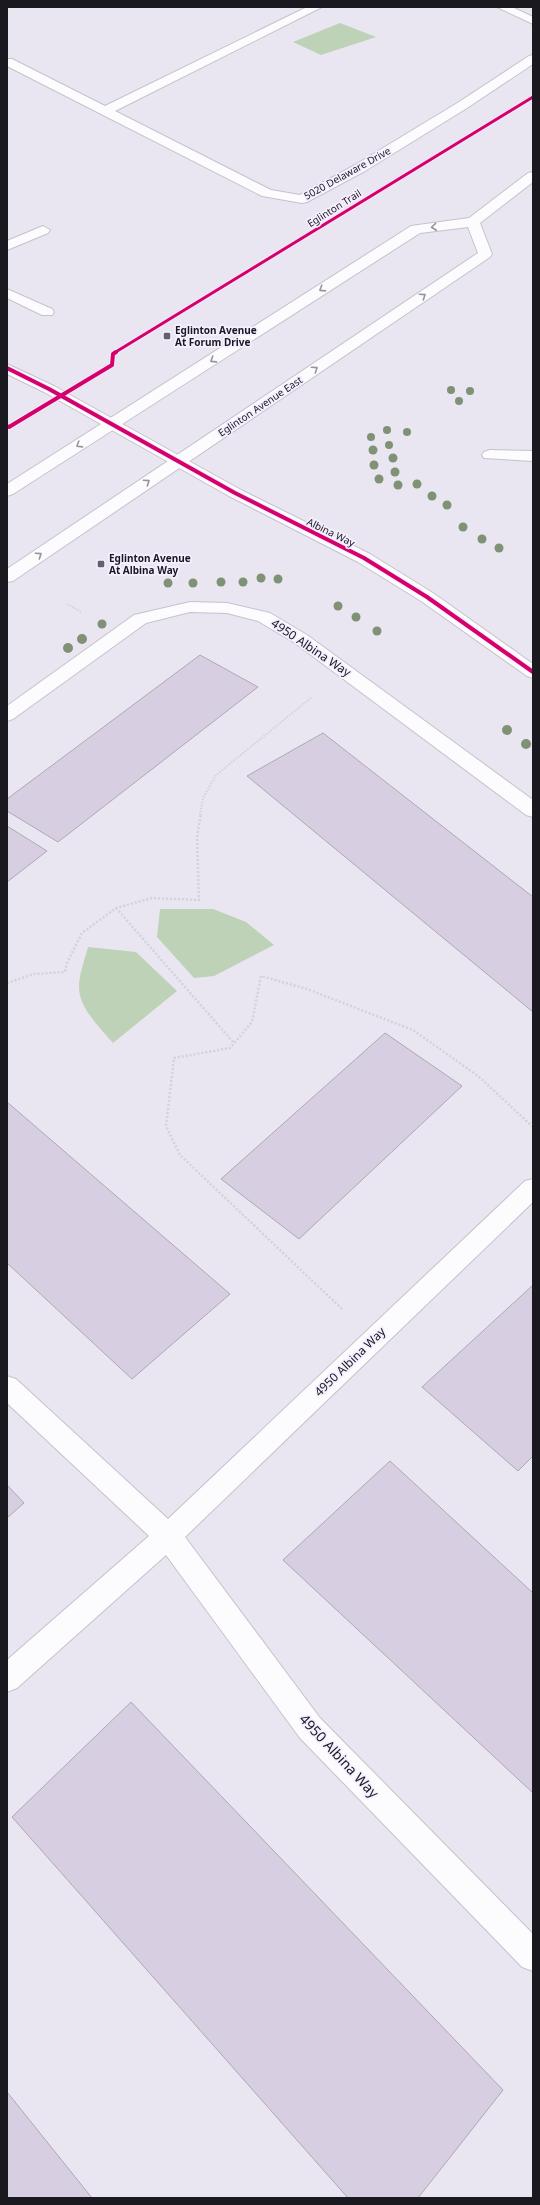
<svg xmlns="http://www.w3.org/2000/svg" width="540" height="2205" font-family="'Noto Sans',sans-serif">
<style>
.green{fill:#bdd2b6}
.building{fill:#d7cfe1;stroke:#aca9b1}
.lines{fill:none;stroke-linecap:round;stroke-linejoin:round}
.lane-casing{stroke:#c6c2cb;stroke-width:2}
.street-casing{stroke:#c6c2cb;stroke-width:2}
.primary-casing{stroke:#c6c2cb;stroke-width:2}
.path-far1{stroke:#d3d2d5;stroke-width:2;stroke-dasharray:1.5 1.5;stroke-linecap:butt}
.path{stroke:#d3d2d5;stroke-width:2.5;stroke-dasharray:2 2;stroke-linecap:butt}
.lane{fill:#fcfbfd;fill-rule:evenodd}
.street{fill:#fcfbfd;fill-rule:evenodd}
.primary{fill:#fcfbfd;fill-rule:evenodd}
.cycleway-far1-casing{stroke:#f5efff;stroke-width:4.5}
.cycleway-casing{stroke:#f5efff;stroke-width:6}
.cycleway-far1{stroke:#d6006c;stroke-width:3}
.cycleway{stroke:#d6006c;stroke-width:4}
.tree{fill:#7f9275}
.oneway{stroke:#97959a}
.poi-dot{fill:#636169;stroke:#f5efff;stroke-width:1.5}
.labels{text-anchor:middle;stroke-width:3.5;stroke-linejoin:round;paint-order:stroke}
.far-street-label{font-size:10px;fill:#1b1920;stroke:#f5efff}
.far-poi-label{font-size:10px;font-weight:bold;fill:#1b1920;stroke:#f5efff;text-anchor:start}
.street-label{font-size:12px;fill:#1b1920;stroke:#f5efff}
.near-street-label{font-size:14px;fill:#1b1920;stroke:#f5efff}
</style>
<rect width="100%" height="100%" fill="#eae6f1"/>
<!-- green -->
<path class="green" d="M340 23 376 37 321 55 293 42Z
M160 909H213L246 922 274 945 214 976 194 978 157 937Z
M88 947 136 952 177 991 113 1043C100 1028 79 1008 79 987 79 974 85 959 88 947Z"/>
<!-- building -->
<path class="building" d="M200 655 258 687 58 842 7 811V799Z
M323 733 533 897V1012L247 776Z
M7 826 47 851 7 882Z
M385 1033 462 1086 299 1239 221 1179Z
M7 1102 230 1294 132 1379 7 1263Z
M533 1285V1456L518 1471 422 1387Z
M390 1461 533 1593V1793L283 1560Z
M7 1485 24 1503 7 1518Z
M131 1702 503 2090 418 2198H348L12 1817Z
M7 2092 92 2198H7Z"/>
<g class="lines">
<!-- lane casing -->
<g class="lane-casing">
<path id="lane" d="M307 7H322L115 111 271 190 300 195 355 165 459 102 529 56 533 55V64L467 108 365 171 307 202 302 203 262 196 7 66V59H12L105 106Z
M497 7H512L533 17V24Z
M43 226 50 230 48 233 7 250V241Z
M7 289 52 309 54 312 52 315H42L7 298Z
M190 602 227 603 270 613 307 635 533 800V817L526 815 295 643 258 621 227 613 190 612 146 623 13 719 7 721V706L134 615Z
M533 1179V1202L185 1537 320 1718 533 1934V1971L522 1967 300 1738 166 1555 17 1688 7 1692V1660L149 1536 7 1403V1376L16 1379 168 1519 525 1181Z"/>
</g>
<!-- street casing -->
<g class="street-casing">
<path id="street" d="M7 364 54 386 241 490 370 554 433 593 533 664V678L527 676 421 601 358 562 229 496 44 392 7 374Z
M490 450 533 451V461L484 458 482 455 484 452Z"/>
</g>
<!-- primary casing -->
<g class="primary-casing">
<path id="primary" d="M533 172V182L480 223 492 254 490 257 13 581 7 582V569L478 253 468 227 420 233 13 494 7 496V484L411 226 469 218 528 173Z"/>
</g>
<!-- path-far1 -->
<path class="path-far1" d="M67 604 81 612
M200 815 203 798 216 775 312 697"/>
<!-- path -->
<path class="path" d="M116 908 234 1043
M7 983 34 974 65 972 67 963 82 933 116 908 152 898 199 900 197 837 201 814
M342 1309 180 1155 166 1126 174 1058 230 1048 252 1022 261 976 307 989 413 1030 478 1076 533 1127"/>
<!-- lane -->
<use href="#lane" class="lane"/>
<!-- street -->
<use href="#street" class="street"/>
<!-- primary -->
<use href="#primary" class="primary"/>
<!-- cycleway-far1 casing -->
<g class="cycleway-far1-casing">
<path id="cycleway-far1" d="M114 353 533 97"/>
</g>
<!-- cycleway casing -->
<g class="cycleway-casing">
<path id="cycleway" d="M7 368 49 389 235 493 364 558 427 597 533 672
M7 426 9 427 112 365 113 354 116 352"/>
</g>
<!-- cycleway-far1 -->
<use href="#cycleway-far1" class="cycleway-far1"/>
<!-- cycleway -->
<use href="#cycleway" class="cycleway"/>
</g>
<!-- trees -->
<g class="tree">
<circle cx="451" cy="390" r="4"/>
<circle cx="470" cy="391" r="4"/>
<circle cx="459" cy="401" r="4"/>
<circle cx="387" cy="430" r="4"/>
<circle cx="407" cy="432" r="4"/>
<circle cx="371" cy="437" r="4"/>
<circle cx="389" cy="445" r="4"/>
<circle cx="373" cy="450" r="4.5"/>
<circle cx="393" cy="458" r="4.5"/>
<circle cx="374" cy="465" r="4.5"/>
<circle cx="395" cy="472" r="4.5"/>
<circle cx="379" cy="479" r="4.5"/>
<circle cx="417" cy="484" r="4.5"/>
<circle cx="398" cy="485" r="4.5"/>
<circle cx="432" cy="496" r="4.5"/>
<circle cx="447" cy="505" r="4.5"/>
<circle cx="463" cy="527" r="4.5"/>
<circle cx="482" cy="539" r="4.5"/>
<circle cx="499" cy="548" r="4.5"/>
<circle cx="261" cy="578" r="4.5"/>
<circle cx="278" cy="579" r="4.5"/>
<circle cx="221" cy="582" r="4.5"/>
<circle cx="243" cy="582" r="4.5"/>
<circle cx="168" cy="583" r="4.5"/>
<circle cx="193" cy="583" r="4.5"/>
<circle cx="338" cy="606" r="4.5"/>
<circle cx="356" cy="617" r="4.5"/>
<circle cx="102" cy="624" r="4.5"/>
<circle cx="377" cy="631" r="4.5"/>
<circle cx="82" cy="639" r="5"/>
<circle cx="68" cy="648" r="5"/>
<circle cx="507" cy="730" r="5"/>
<circle cx="526" cy="744" r="5"/>
</g>
<!-- one-way arrows -->
<defs><path id="oneway-chevron" d="M-2-3.5L2.5 0L-2 3.5" fill="none" stroke-width="1.6" stroke-linecap="round" stroke-linejoin="round"/></defs>
<g class="oneway">
<use href="#oneway-chevron" transform="translate(434 227) rotate(174)"/>
<use href="#oneway-chevron" transform="translate(322 289) rotate(147)"/>
<use href="#oneway-chevron" transform="translate(423 296) rotate(-34)"/>
<use href="#oneway-chevron" transform="translate(213 360) rotate(147)"/>
<use href="#oneway-chevron" transform="translate(315 369) rotate(-34)"/>
<use href="#oneway-chevron" transform="translate(79 445) rotate(148)"/>
<use href="#oneway-chevron" transform="translate(147 482) rotate(-34)"/>
<use href="#oneway-chevron" transform="translate(39 555) rotate(-34)"/>
</g>
<!-- markers -->
<g class="poi-dot">
<rect x="163" y="332" width="8" height="8" rx="2"/>
<rect x="97" y="560" width="8" height="8" rx="2"/>
</g>
<g class="labels">
<!-- far-street labels -->
<g class="far-street-label">
<text transform="translate(347 173) rotate(-29)" y="4">5020 Delaware Drive</text>
<text transform="translate(334 208) rotate(-32)" y="4">Eglinton Trail</text>
<text transform="translate(260 406) rotate(-34)" y="4">Eglinton Avenue East</text>
<text transform="translate(331 532) rotate(26)" y="4">Albina Way</text>
</g>
<!-- far-poi labels -->
<g class="far-poi-label">
<text x="175" y="334">Eglinton Avenue<tspan x="175" dy="12">At Forum Drive</tspan></text>
<text x="109" y="562">Eglinton Avenue<tspan x="109" dy="12">At Albina Way</tspan></text>
</g>
<!-- street labels -->
<g class="street-label">
<text transform="translate(311 648) rotate(34)" y="4">4950 Albina Way</text>
<text transform="translate(350 1362) rotate(-44)" y="4">4950 Albina Way</text>
</g>
<!-- near-street labels -->
<g class="near-street-label">
<text transform="translate(339 1756) rotate(47)" y="5">4950 Albina Way</text>
</g>
</g>
<!-- border -->
<rect width="540" height="2205" fill="none" stroke="#1b1920" stroke-width="16"/>
</svg>
